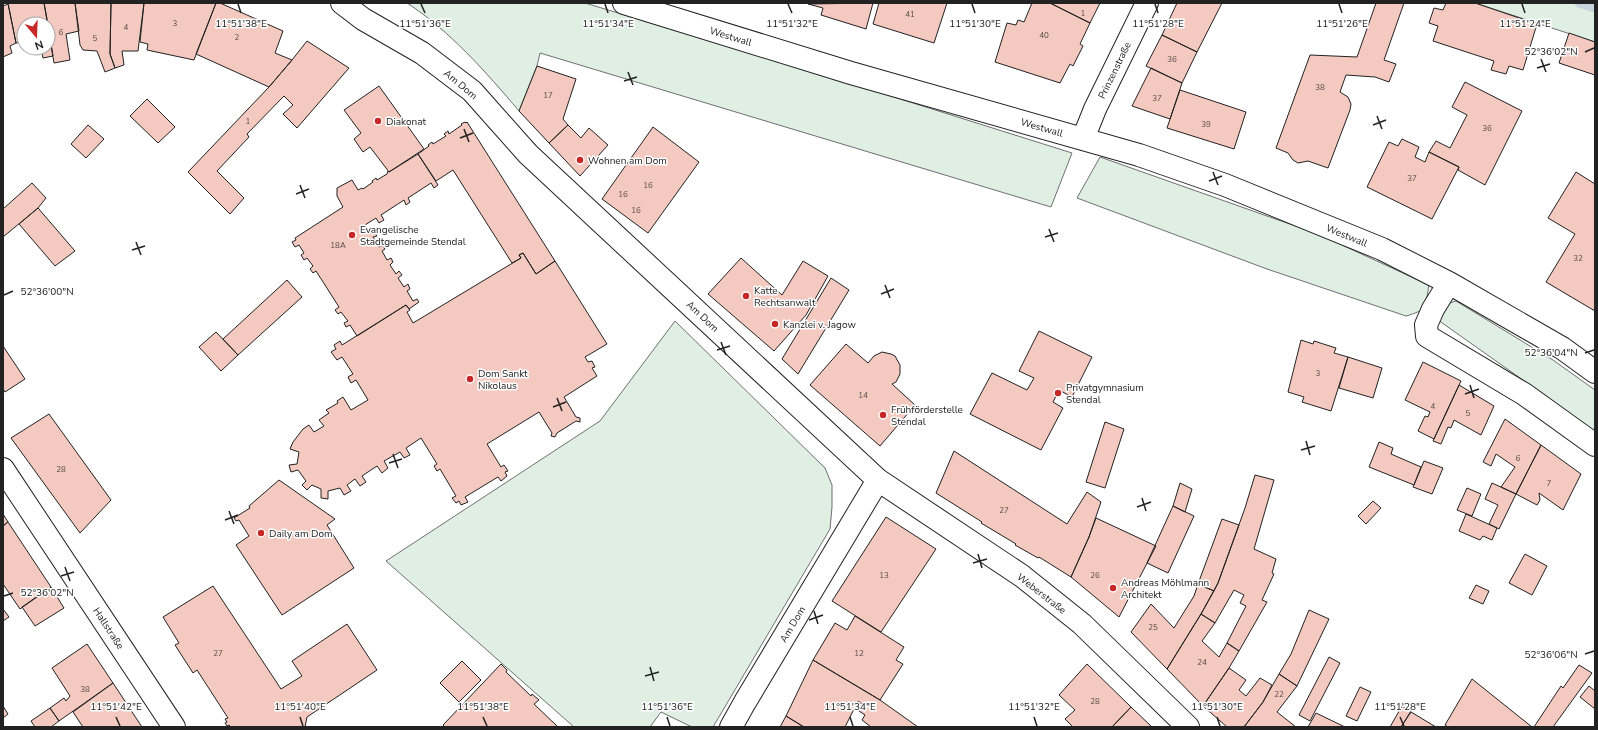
<svg xmlns="http://www.w3.org/2000/svg" width="1598" height="730" font-family="'Nunito Sans',sans-serif">
<style>
.green{fill:#e0efe3;stroke:#6f6f6f}
.lines{fill:none;stroke-linecap:round;stroke-linejoin:round}
.stream{stroke:#c7d3dd;stroke-width:9}
.building{fill:#f3c9c0;stroke:#222}
.minor-casing{stroke:#222;stroke-width:24}
.minor{stroke:#fff;stroke-width:22}
.ticks{fill:none;stroke:#222;stroke-width:1.5}
.poi-dot{fill:#c62828;stroke:#fff;stroke-width:1.5}
.labels{text-anchor:middle;stroke-width:3;stroke-linejoin:round;paint-order:stroke}
.number-label{font-size:8px;fill:#564c4a}
.street-label{font-size:10px;fill:#222;stroke:#fff}
.poi-label{font-size:10px;fill:#222;stroke:#fff;text-anchor:start}
.ticks-label{font-size:10px;text-anchor:middle;fill:#222;stroke:#fff;stroke-width:3;stroke-linejoin:round;paint-order:stroke}
</style>
<rect width="100%" height="100%" fill="#fff"/>
<!-- green -->
<path class="green" d="M407 3H585L824 75 1072 153 1051 207 540 53 537 66 519 111C486 72 450 31 407 3Z
M1475 3H1595V42Z
M1100 157 1318 234 1429 285C1425 306 1428 310 1406 316L1267 269 1077 198Z
M1456 301 1553 360 1595 390V431L1438 320 1446 304Z
M675 321 825 468 832 485V507L830 529 713 727H692L661 712 650 727H574L386 561 600 421Z"/>
<g class="lines">
<!-- stream -->
<path class="stream" d="M1579 3 1595 8"/>
</g>
<!-- building -->
<path class="building" d="M8 3H44L48 24H24V42L16 43Z
M44 3H75L79 31 66 34 70 60 54 63Z
M75 3H111L110 54 115 68 105 72 97 51 83 50 80 45Z
M111 3H144L138 51H122L124 65 115 68 110 54Z
M144 3H216L194 60 147 50 148 44 140 42Z
M216 3H220L283 31 275 53 292 60 269 87 196 54Z
M873 3 866 29 821 15 823 8 808 4Z
M879 3H947L934 43 873 24Z
M1032 3H1050L1090 23 1080 44 1083 46 1073 66 1070 64 1060 83 995 62 1007 23 1016 25 1018 20 1024 22Z
M1050 3H1100L1090 23Z
M1177 3H1222L1197 52 1162 35Z
M1376 3H1404L1384 60 1396 64 1389 82 1375 77 1346 75 1340 92 1348 97 1351 104 1350 110 1328 168 1308 161 1298 163 1293 160 1288 153 1276 148 1310 55 1357 57Z
M1446 3H1475L1537 24 1523 70 1509 66 1506 74 1491 70 1494 61 1433 41 1438 26 1429 23 1434 8 1443 10Z
M8 4 16 43 10 46 12 53 3 57V6Z
M48 25 53 56 43 58 41 48H48Z
M1569 33 1595 42V75L1559 63Z
M1162 35 1197 52 1182 83 1146 66Z
M307 41 349 68 297 128 283 114 293 105 284 96 247 134 249 137 217 171 244 198 230 214 188 172 269 87 292 60Z
M537 66 576 79 563 119 568 125 549 143 519 111Z
M1151 68 1182 83 1170 119 1132 106Z
M1465 82 1522 111 1485 185 1458 170 1459 167 1429 152 1436 141 1450 148 1467 115 1452 107Z
M379 86 424 149 389 172 370 147 363 152 354 139 361 133 344 110Z
M1180 90 1246 112 1234 149 1167 128Z
M147 99 175 127 158 143 130 116Z
M465 122 466 123 467 122 555 261 536 274 523 253 519 255 521 258 512 263 453 170 436 181 418 154 429 146 428 145 432 142 433 144 446 136 444 134 448 131 449 134 462 125 461 124Z
M88 125 104 139 86 158 71 144Z
M568 125 581 138 589 128 608 145 580 176 549 143Z
M653 127 699 162 648 233 602 199Z
M1402 139 1419 147 1415 157 1425 162 1429 152 1459 167 1432 219 1367 187 1389 142 1398 146Z
M418 154 438 185 434 188 431 183 408 198 410 202 406 205 404 200 381 215 384 220 379 223 376 218 365 225 370 233 374 231 377 236 373 237 379 247 383 245 385 249 382 251 387 260 391 258 393 262 390 265 396 274 399 271 402 275 398 278 404 287 408 284 410 289 407 291 413 301 417 299 419 302 409 309 406 305 357 336 350 325 346 327 344 323 348 321 341 312 338 314 335 310 339 307 316 271 313 273 310 269 313 266 307 258 304 260 301 255 304 253 299 245 295 247 292 242 296 240 295 238 343 207 337 196V188L352 180 358 190 362 188 363 189 373 182 372 181 376 178 377 180 387 174 388 171 389 172Z
M1576 172 1595 184V311L1546 282 1575 234 1548 218Z
M32 183 46 198 38 208 3 237V209Z
M38 208 75 251 55 266 19 224Z
M523 253 536 274 555 261 607 344 585 357 588 362 592 361 595 367 592 368 597 376 564 397 576 417 580 418V422L576 421 557 433 555 437 551 436 552 433 539 412 487 444 501 467 504 465 508 471 505 472 507 476 501 481 498 477 465 497 468 502 461 505 459 501 456 503 452 498 456 496 440 469 437 471 434 466 437 464 421 438 406 448 410 455 404 458 400 452 384 461 388 468 382 473 377 466 362 476 366 482 360 486 355 479 347 485 351 491 344 495 340 488 328 491V499L321 498V489L312 485 307 490 302 485 306 481 298 470 291 472 289 465 297 464 299 452 290 449 293 442 303 429 309 425 314 432 324 426 319 420 329 413 326 410 338 403 337 401 343 397 351 410 368 400 356 380 351 383 348 377 353 374 342 357 337 360 331 352 336 349 334 345 340 341 342 345 406 305 410 310 407 312 413 323 521 258 519 255Z
M741 258 782 295 803 261 828 276 806 315 774 351 708 294Z
M831 278 849 290 798 374 782 359Z
M287 280 302 297 238 355 223 339Z
M1039 331 1092 357 1072 397 1059 390 1053 402 1063 408 1041 450 970 414 992 373 1027 390 1034 378 1019 371Z
M216 332 238 355 221 371 199 347Z
M1301 340 1313 344 1314 341 1336 348 1334 353 1348 357 1331 411 1302 402 1304 397 1288 392Z
M846 344 868 363 874 356 882 352 891 354 895 356 900 365V374L896 382 892 384 915 405 880 446 810 385Z
M3 346 25 379 5 392 3 389Z
M1348 357 1382 368 1373 398 1339 388Z
M1423 362 1461 381 1434 439 1418 431 1425 416 1428 417 1430 412 1405 400Z
M1459 385 1494 406 1481 435 1454 420 1451 428 1448 427 1441 444 1433 441Z
M49 414 111 500 80 533 11 438Z
M1505 419 1541 445 1516 494 1501 487 1515 467 1496 454 1491 466 1483 462Z
M1105 422 1124 429 1105 488 1086 482Z
M1379 442 1393 448 1391 454 1421 467 1414 485 1369 467Z
M1541 445 1581 474 1563 510 1539 493 1540 500 1537 505 1516 494Z
M954 451 1067 524 1087 492 1101 502 1089 537 1071 577 1039 557 1038 558 1015 545 1016 544 981 523 982 522 936 493Z
M1424 461 1443 468 1432 494 1413 487Z
M1255 475 1274 480 1254 549 1276 559 1272 573 1274 574 1262 600 1267 602 1239 651 1227 643 1246 606 1240 603 1244 595 1234 590 1215 623 1201 614 1218 583 1245 508Z
M279 480 335 519 327 525 354 568 282 615 236 545 249 536 239 520 236 521 234 518 250 508 249 506Z
M1180 483 1192 489 1185 512 1173 506Z
M1492 483 1516 494 1499 529 1489 524 1498 505 1485 499Z
M1467 488 1481 494 1472 516 1457 510Z
M1373 501 1381 508 1366 524 1358 516Z
M1173 506 1194 516 1168 573 1147 563Z
M3 514 8 522 3 526Z
M1466 514 1497 528 1492 540 1483 536 1480 540 1459 531Z
M886 517 936 549 881 632 832 601Z
M1096 518 1156 546 1119 617 1071 577 1089 537Z
M1222 519 1239 525 1218 583 1214 591 1198 584Z
M8 522 51 587 20 609 3 584V526Z
M1525 554 1547 566 1532 595 1509 583Z
M1198 584 1214 591 1201 614 1167 669 1131 632 1151 604 1174 628 1194 596Z
M1476 585 1489 591 1483 604 1469 598Z
M213 586 281 689 302 676 292 661 347 624 377 670 307 717 305 727H231L229 725 227 726 225 723 227 722 225 719 228 718 197 670 193 673 175 645 179 643 163 617Z
M51 587 64 608 35 626 22 607Z
M3 609 9 617 3 621Z
M1309 610 1329 619 1297 686 1279 674 1291 654Z
M1201 614 1215 623 1202 641 1219 657 1227 643 1239 651 1229 668 1203 706 1167 669Z
M855 616 904 647 896 660 903 664 880 700 813 660 835 623 847 630Z
M87 644 113 683 59 721 50 708 64 698 66 701 70 696 52 668Z
M1329 657 1340 663 1310 721 1299 715Z
M813 660 880 700 918 727H871L862 720 865 715 859 711 863 705 858 701 845 727H804L786 716Z
M462 661 481 680 459 702 440 683Z
M501 664 507 670 506 672 531 696 532 694 539 700 534 704 558 727H445L443 725Z
M1087 664 1131 707 1112 727H1073L1065 719 1075 710 1059 695Z
M1579 665 1592 673 1553 727H1534L1561 686 1563 688Z
M1229 668 1246 680 1239 690 1246 696 1260 678 1272 685 1263 702 1244 727H1227L1203 706Z
M1279 674 1297 686 1277 712 1296 727H1244L1263 702Z
M1472 679 1532 727H1448L1445 725Z
M113 683 142 727H83L73 712Z
M1589 686 1595 691V709L1580 697Z
M1360 687 1371 692 1357 721 1346 716Z
M3 706 8 714 3 718Z
M1402 706 1411 711 1401 727H1390Z
M1131 707 1152 727H1112Z
M50 708 59 721 51 727H35L31 721Z
M1411 712 1436 727H1401Z
M1316 713 1345 727H1308Z
M786 716 804 727H780Z"/>
<g class="lines">
<!-- minor casing -->
<g class="minor-casing">
<path id="minor" d="M342 3 363 19 422 53 472 91 528 154 878 480 1022 576 1082 624 1188 727
M624 3 851 73 1139 155 1225 185 1382 249 1449 283 1562 348 1595 372
M1083 139 1095 109 1147 3
M1449 283 1433 309 1426 325 1427 336 1524 394 1595 445
M3 469 174 727
M731 727 745 702 878 480"/>
</g>
<!-- minor -->
<use href="#minor" class="minor"/>
</g>
<!-- ticks -->
<path class="ticks" d="M238 4 241 13M421 4 425 13M605 4 608 13M788 4 792 13M972 4 975 13M1155 4 1158 13M1339 4 1342 13M1522 4 1525 13M1585 52 1594 48M1541 59 1546 72M1537 68 1550 64M628 72 633 85M624 81 637 77M1377 116 1382 129M1373 125 1386 120M464 129 469 142M460 138 473 133M1213 172 1218 185M1209 181 1222 176M300 185 305 198M296 194 309 189M1049 229 1054 242M1045 237 1058 233M136 242 141 255M132 250 145 246M885 285 890 298M881 294 894 289M4 295 13 291M721 342 726 355M717 350 730 346M1585 353 1594 350M1470 385 1474 398M1465 394 1479 389M557 398 562 411M553 407 566 402M1306 441 1310 455M1301 450 1315 446M393 454 398 468M389 463 402 459M1142 498 1146 511M1137 507 1151 502M229 511 234 524M225 520 238 515M978 554 982 568M973 563 987 559M65 567 70 581M61 576 74 572M4 596 13 593M814 611 818 624M809 620 823 615M1585 654 1594 651M650 667 654 681M645 676 659 672M116 717 120 726M300 717 303 726M483 717 487 726M667 717 670 726M850 717 853 726M1034 717 1037 726M1217 717 1220 726M1400 717 1404 726"/>
<!-- markers -->
<g class="poi-dot">
<circle cx="378" cy="121" r="4"/>
<circle cx="580" cy="160" r="4"/>
<circle cx="352" cy="235" r="4"/>
<circle cx="746" cy="296" r="4"/>
<circle cx="775" cy="324" r="4"/>
<circle cx="470" cy="379" r="4"/>
<circle cx="1058" cy="393" r="4"/>
<circle cx="883" cy="415" r="4"/>
<circle cx="261" cy="533" r="4"/>
<circle cx="1113" cy="588" r="4"/>
</g>
<g class="labels">
<!-- number labels -->
<g class="number-label">
<text x="1083" y="16">1</text>
<text x="910" y="17">41</text>
<text x="175" y="26">3</text>
<text x="126" y="30">4</text>
<text x="61" y="35">6</text>
<text x="1044" y="38">40</text>
<text x="237" y="40">2</text>
<text x="95" y="41">5</text>
<text x="1172" y="62">36</text>
<text x="1320" y="90">38</text>
<text x="548" y="98">17</text>
<text x="1157" y="101">37</text>
<text x="248" y="124">1</text>
<text x="1206" y="127">39</text>
<text x="1487" y="131">36</text>
<text x="1412" y="181">37</text>
<text x="648" y="188">16</text>
<text x="623" y="197">16</text>
<text x="636" y="213">16</text>
<text x="338" y="248">18A</text>
<text x="1578" y="261">32</text>
<text x="1318" y="376">3</text>
<text x="863" y="398">14</text>
<text x="1433" y="409">4</text>
<text x="1468" y="416">5</text>
<text x="1518" y="461">6</text>
<text x="61" y="472">28</text>
<text x="1549" y="486">7</text>
<text x="1004" y="513">27</text>
<text x="884" y="578">13</text>
<text x="1095" y="578">26</text>
<text x="1153" y="630">25</text>
<text x="218" y="656">27</text>
<text x="859" y="656">12</text>
<text x="1202" y="665">24</text>
<text x="85" y="692">38</text>
<text x="1279" y="697">22</text>
<text x="1095" y="704">28</text>
</g>
<!-- street labels -->
<g class="street-label">
<text transform="translate(731 36) rotate(17)" y="4">Westwall</text>
<text transform="translate(1114 70) rotate(-64)" y="4">Prinzenstraße</text>
<text transform="translate(461 84) rotate(40)" y="4">Am Dom</text>
<text transform="translate(1042 127) rotate(16)" y="4">Westwall</text>
<text transform="translate(1347 235) rotate(22)" y="4">Westwall</text>
<text transform="translate(703 316) rotate(43)" y="4">Am Dom</text>
<text transform="translate(1042 593) rotate(38)" y="4">Weberstraße</text>
<text transform="translate(792 624) rotate(-59)" y="4">Am Dom</text>
<text transform="translate(109 628) rotate(57)" y="4">Hallstraße</text>
</g>
<!-- poi labels -->
<g class="poi-label">
<text x="386" y="125">Diakonat</text>
<text x="588" y="164">Wohnen am Dom</text>
<text x="360" y="233">Evangelische<tspan x="360" dy="12">Stadtgemeinde Stendal</tspan></text>
<text x="754" y="294">Katte<tspan x="754" dy="12">Rechtsanwalt</tspan></text>
<text x="783" y="328">Kanzlei v. Jagow</text>
<text x="478" y="377">Dom Sankt<tspan x="478" dy="12">Nikolaus</tspan></text>
<text x="1066" y="391">Privatgymnasium<tspan x="1066" dy="12">Stendal</tspan></text>
<text x="891" y="413">Frühförderstelle<tspan x="891" dy="12">Stendal</tspan></text>
<text x="269" y="537">Daily am Dom</text>
<text x="1121" y="586">Andreas Möhlmann<tspan x="1121" dy="12">Architekt</tspan></text>
</g>
</g>
<g class="ticks-label">
<text x="241" y="27">11°51'38"E</text>
<text x="608" y="27">11°51'34"E</text>
<text x="792" y="27">11°51'32"E</text>
<text x="1342" y="27">11°51'26"E</text>
<text x="1525" y="27">11°51'24"E</text>
<text x="425" y="27">11°51'36"E</text>
<text x="975" y="27">11°51'30"E</text>
<text x="1158" y="27">11°51'28"E</text>
<text x="1551" y="55">52°36'02"N</text>
<text x="47" y="295">52°36'00"N</text>
<text x="1551" y="356">52°36'04"N</text>
<text x="47" y="596">52°36'02"N</text>
<text x="1551" y="658">52°36'06"N</text>
<text x="116" y="710">11°51'42"E</text>
<text x="300" y="710">11°51'40"E</text>
<text x="483" y="710">11°51'38"E</text>
<text x="667" y="710">11°51'36"E</text>
<text x="850" y="710">11°51'34"E</text>
<text x="1034" y="710">11°51'32"E</text>
<text x="1217" y="710">11°51'30"E</text>
<text x="1400" y="710">11°51'28"E</text>
</g>
<!-- border -->
<rect width="1598" height="730" fill="none" stroke="#222222" stroke-width="8"/>
<!-- north arrow -->
<g transform="translate(36 36) rotate(161)"><circle r="19" fill="#ffffff" stroke="#a7a7a7"/>
<path d="M0-3L7 15L0 10L-7 15Z" fill="#c62828"/>
<text y="-6" font-size="11" font-weight="bold" text-anchor="middle" fill="#222222">N</text>
</g>
</svg>
